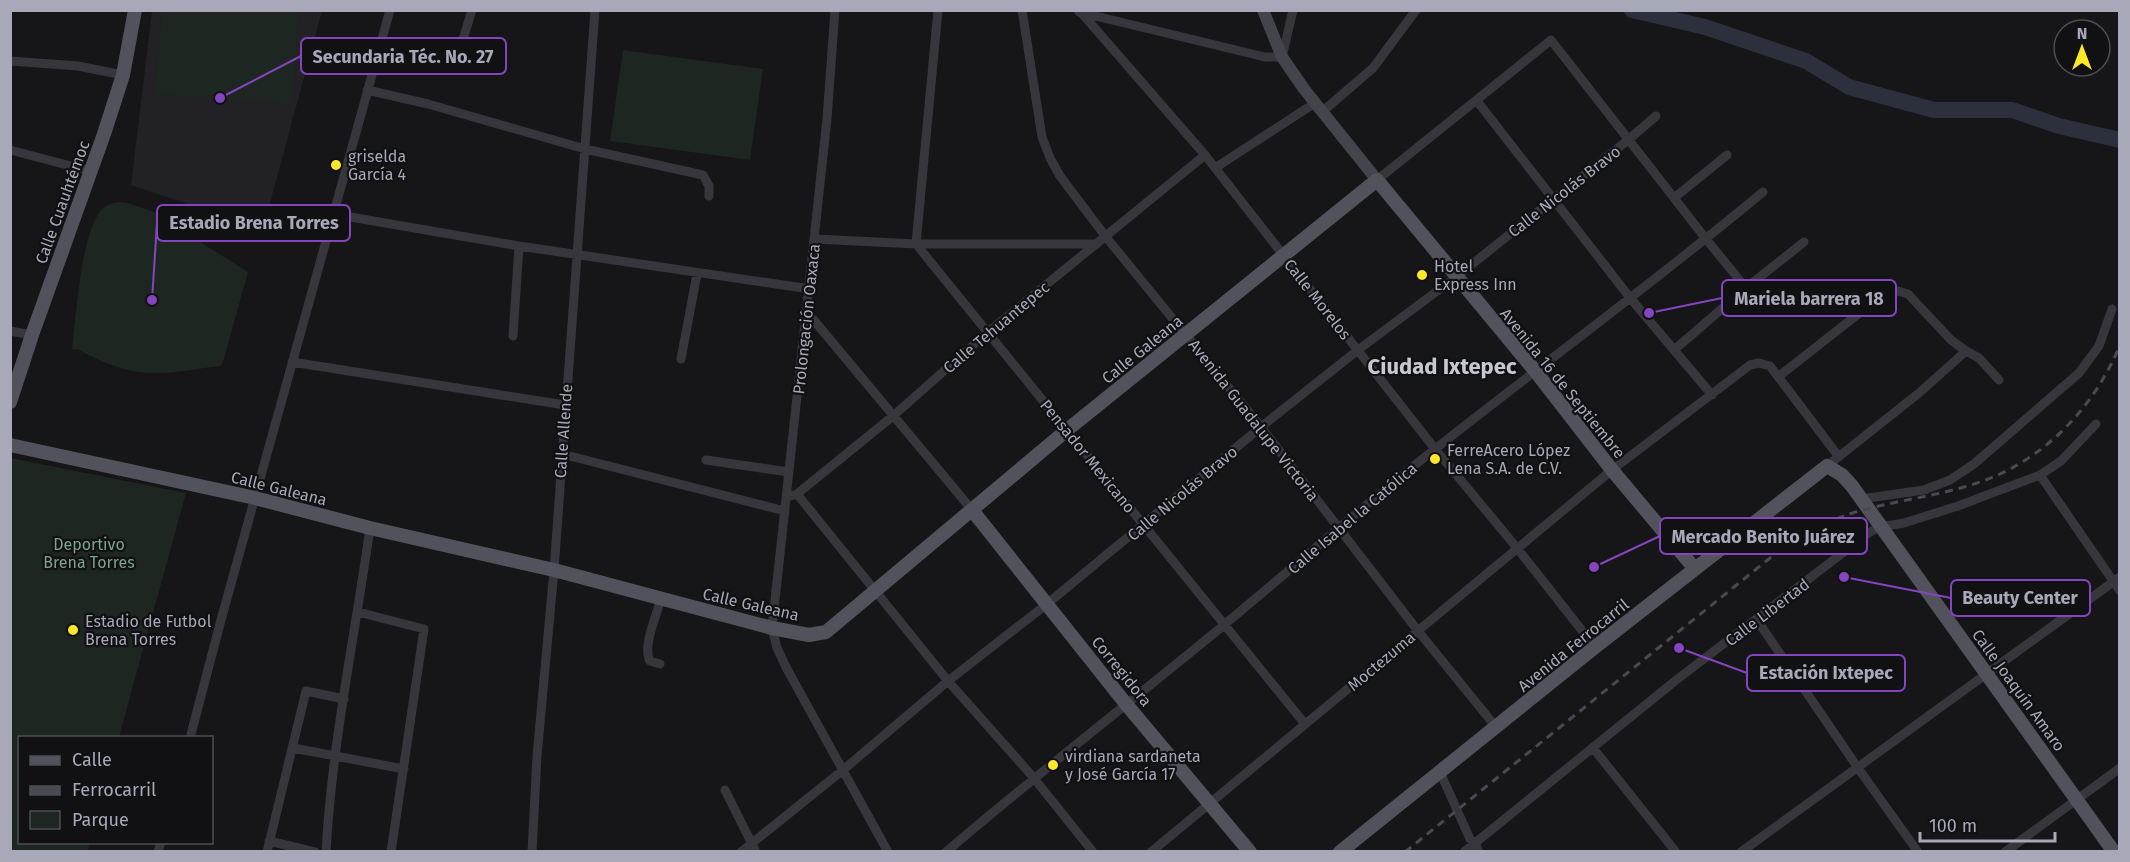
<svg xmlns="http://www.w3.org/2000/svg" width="2130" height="862" font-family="'Fira Sans',sans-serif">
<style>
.built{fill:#222125}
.green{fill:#1d2620}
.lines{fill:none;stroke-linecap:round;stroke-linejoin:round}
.river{stroke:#2b303c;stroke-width:16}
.street{stroke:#37363d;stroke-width:9}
.secondary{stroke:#44444d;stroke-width:12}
.primary{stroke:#52525c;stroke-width:14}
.rail{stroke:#494952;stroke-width:3;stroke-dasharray:8 6;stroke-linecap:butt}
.poi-dot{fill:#fde828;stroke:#111013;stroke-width:2}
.labels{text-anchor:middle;stroke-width:4.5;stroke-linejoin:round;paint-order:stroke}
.poi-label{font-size:16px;fill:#a7a8b8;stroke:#111013;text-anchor:start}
.street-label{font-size:16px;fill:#a7a8b8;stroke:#111013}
.park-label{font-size:16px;fill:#7ca588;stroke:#111013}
.district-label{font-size:22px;font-weight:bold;fill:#c8c8d4;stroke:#111013}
.leader{fill:none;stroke:#8445be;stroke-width:2}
.callout-dot{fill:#8445be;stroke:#111013;stroke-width:2}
.callout{fill:#111013;stroke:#8445be;stroke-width:2}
.callout-label{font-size:18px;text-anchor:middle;font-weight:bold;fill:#a7a8b8}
</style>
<rect width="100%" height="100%" fill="#161518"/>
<!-- built -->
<path class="built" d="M152 11H322L263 229 131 185Z"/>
<!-- green -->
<path class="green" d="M162 11H299L292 104 155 94Z
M623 50 763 69 750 160 610 141Z
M118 202 128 203 163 215 162 218 248 272 223 362 220 366C194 369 165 376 139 372 117 369 96 359 77 349L76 350 72 349C76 317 81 234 101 210 106 205 111 203 118 202Z
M11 458 186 493 119 737 20 738V842L90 843 87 851H11Z"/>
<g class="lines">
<!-- river -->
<path class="river" d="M1632 10 1705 27 1806 61 1849 87 1934 110H2012L2059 126 2120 140"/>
<!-- street -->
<path class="street" d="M835 10 827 119 772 628 777 648 787 669 888 852
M938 10 916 244 1305 724
M1022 10 1042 137 1050 158 1060 176 1106 237 1261 427 1418 631 1496 727
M1079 10 1205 155 1435 449 1517 548 1595 647
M1079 12 1265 57H1282L1293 10
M461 46 472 10
M10 61 78 66 123 75
M367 90 428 104 585 149 703 175 709 186V196
M1477 101 1631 299 1712 395
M1322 112 1373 68 1416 10
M10 150 90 171
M1215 168 1315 103
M1377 180 1551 40 1706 239 1746 288
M1674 198 1727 155
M333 214 519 246 810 289
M815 239 916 244H1097
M807 312 972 510
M10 331 32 335
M513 336 519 246
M1674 350 1746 288 1804 242
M1966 351 1979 358 1999 380
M681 359 697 274
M292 362 565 405
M1778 377 1885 293 1898 291 1908 294 1951 340 1966 351 1919 393 1827 466
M562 454 785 511
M706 460 789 472
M2040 475 2120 591
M797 494 948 681 1033 777 1093 852
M787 497 797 494 893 416 987 333 1205 155
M1861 499 1924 490 1950 480 1974 464 2079 373 2099 346 2112 309
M358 612 424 629 391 852
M1757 620 1858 768 1918 852
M660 664 650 661C642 647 657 614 661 599
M190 738 221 620 390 10
M293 748 404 769
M1593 748 1676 852
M1440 772 1470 839 1475 843 1479 852
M725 790 756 852
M269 841 315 852
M158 852 161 842
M267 852 306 691 344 699
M326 852C332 743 355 635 370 528
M532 852 537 756 554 570 595 10
M741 852 843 770 948 681 1047 604 1261 427 1358 350 1456 277 1628 140 1656 116
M946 852C1037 774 1132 701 1224 625 1295 566 1363 506 1435 449 1544 363 1656 281 1763 192
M1151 852 1612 470 1750 365 1759 363 1770 366 1839 457
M1464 852 1675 681 1870 532 1880 527 1904 523 1958 506 2040 475 2061 461 2096 424
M1741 852 2120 577
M2005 852 2120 768"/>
<!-- secondary -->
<path class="secondary" d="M1263 10 1282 57 1304 89 1377 180"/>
<!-- primary -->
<path class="primary" d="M10 402 32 335 104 134 123 75 135 10
M10 445 255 498 370 528 554 570 772 628 809 635 826 632 1067 430 1377 180 1536 372 1612 470 1695 569
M972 510 1126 704 1250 852
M1340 852 1595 647 1827 466 1842 475 1852 486 2114 852"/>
<!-- rail -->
<path class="rail" d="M1405 852 1770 558C1795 540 1820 524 1849 514 1887 502 1926 498 1964 487 2036 468 2092 413 2120 345"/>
</g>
<!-- markers -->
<g class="poi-dot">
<circle cx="336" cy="165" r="6"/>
<circle cx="1422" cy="275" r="6"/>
<circle cx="1435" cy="459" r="6"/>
<circle cx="73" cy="630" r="6"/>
<circle cx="1053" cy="765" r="6"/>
</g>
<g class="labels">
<!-- poi labels -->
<g class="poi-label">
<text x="348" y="162">griselda<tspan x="348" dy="18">García 4</tspan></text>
<text x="1434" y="272">Hotel<tspan x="1434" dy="18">Express Inn</tspan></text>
<text x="1447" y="456">FerreAcero López<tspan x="1447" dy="18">Lena S.A. de C.V.</tspan></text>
<text x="85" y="627">Estadio de Futbol<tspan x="85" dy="18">Brena Torres</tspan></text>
<text x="1065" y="762">virdiana sardaneta<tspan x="1065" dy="18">y José García 17</tspan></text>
</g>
<!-- street labels -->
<g class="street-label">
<text transform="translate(1564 191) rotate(-38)" y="6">Calle Nicolás Bravo</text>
<text transform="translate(62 202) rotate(-70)" y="6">Calle Cuauhtémoc</text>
<text transform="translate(1318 299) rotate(52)" y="6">Calle Morelos</text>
<text transform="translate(806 319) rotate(-84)" y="6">Prolongación Oaxaca</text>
<text transform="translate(996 327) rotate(-40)" y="6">Calle Tehuantepec</text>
<text transform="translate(1142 349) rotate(-39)" y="6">Calle Galeana</text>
<text transform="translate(1563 383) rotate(51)" y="6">Avenida 16 de Septiembre</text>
<text transform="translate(1254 420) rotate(52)" y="6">Avenida Guadalupe Victoria</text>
<text transform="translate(563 431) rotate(-86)" y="6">Calle Allende</text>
<text transform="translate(1088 456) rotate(51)" y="6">Pensador Mexicano</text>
<text transform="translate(279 488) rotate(14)" y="6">Calle Galeana</text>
<text transform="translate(1182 493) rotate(-40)" y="6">Calle Nicolás Bravo</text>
<text transform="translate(1352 518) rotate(-40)" y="6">Calle Isabel la Católica</text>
<text transform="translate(751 604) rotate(13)" y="6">Calle Galeana</text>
<text transform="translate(1767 612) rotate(-37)" y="6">Calle Libertad</text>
<text transform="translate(1573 645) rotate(-39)" y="6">Avenida Ferrocarril</text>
<text transform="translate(1381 661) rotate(-40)" y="6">Moctezuma</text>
<text transform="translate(1122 671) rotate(51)" y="6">Corregidora</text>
<text transform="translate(2019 690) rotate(54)" y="6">Calle Joaquín Amaro</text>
</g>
<!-- park labels -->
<g class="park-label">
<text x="89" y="550">Deportivo<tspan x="89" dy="18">Brena Torres</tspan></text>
</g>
<!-- district labels -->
<g class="district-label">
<text x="1442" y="374">Ciudad Ixtepec</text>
</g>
</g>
<!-- callouts -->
<path class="leader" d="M220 98L301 56M152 300L157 223M1649 313L1722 298M1594 567L1660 536M1844 577L1951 598M1679 648L1747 673"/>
<g class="callout-dot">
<circle cx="220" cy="98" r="6"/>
<circle cx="152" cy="300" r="6"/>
<circle cx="1649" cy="313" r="6"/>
<circle cx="1594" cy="567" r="6"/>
<circle cx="1844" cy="577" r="6"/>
<circle cx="1679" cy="648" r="6"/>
</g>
<g class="callout">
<rect x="301" y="38" width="205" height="36" rx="6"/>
<rect x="157" y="205" width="193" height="36" rx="6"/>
<rect x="1722" y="280" width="174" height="36" rx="6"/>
<rect x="1660" y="518" width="207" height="36" rx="6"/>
<rect x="1951" y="580" width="139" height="36" rx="6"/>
<rect x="1747" y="655" width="158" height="36" rx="6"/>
</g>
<g class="callout-label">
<text x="403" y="63">Secundaria Téc. No. 27</text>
<text x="254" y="229">Estadio Brena Torres</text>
<text x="1809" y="305">Mariela barrera 18</text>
<text x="1763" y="543">Mercado Benito Juárez</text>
<text x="2020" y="604">Beauty Center</text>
<text x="1826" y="679">Estación Ixtepec</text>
</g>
<!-- border -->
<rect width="2130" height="862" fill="none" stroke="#a7a8b8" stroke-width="24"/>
<!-- legend -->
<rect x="18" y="736" width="195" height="108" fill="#111013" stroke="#4d4d55" stroke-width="1.5"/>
<rect x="30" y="756" width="30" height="9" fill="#52525c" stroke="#4d4d55" stroke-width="1.5"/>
<text x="72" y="766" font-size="18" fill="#a7a8b8">Calle</text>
<rect x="30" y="786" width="30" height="9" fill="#494952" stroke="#4d4d55" stroke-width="1.5"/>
<text x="72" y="796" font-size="18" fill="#a7a8b8">Ferrocarril</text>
<rect x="30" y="811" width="30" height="18" fill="#1d2620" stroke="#4d4d55" stroke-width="1.5"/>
<text x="72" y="826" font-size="18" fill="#a7a8b8">Parque</text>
<!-- north arrow -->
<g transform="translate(2082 48)"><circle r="28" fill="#111013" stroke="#4d4d55" stroke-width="1.5"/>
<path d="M0-4.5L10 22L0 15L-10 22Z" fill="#fde828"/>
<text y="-9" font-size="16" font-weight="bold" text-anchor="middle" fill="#a7a8b8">N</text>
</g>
<!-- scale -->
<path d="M1920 832v9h135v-9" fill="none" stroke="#a7a8b8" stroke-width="3"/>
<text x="1929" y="832" font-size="18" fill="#a7a8b8" stroke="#111013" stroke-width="4.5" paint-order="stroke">100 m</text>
</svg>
